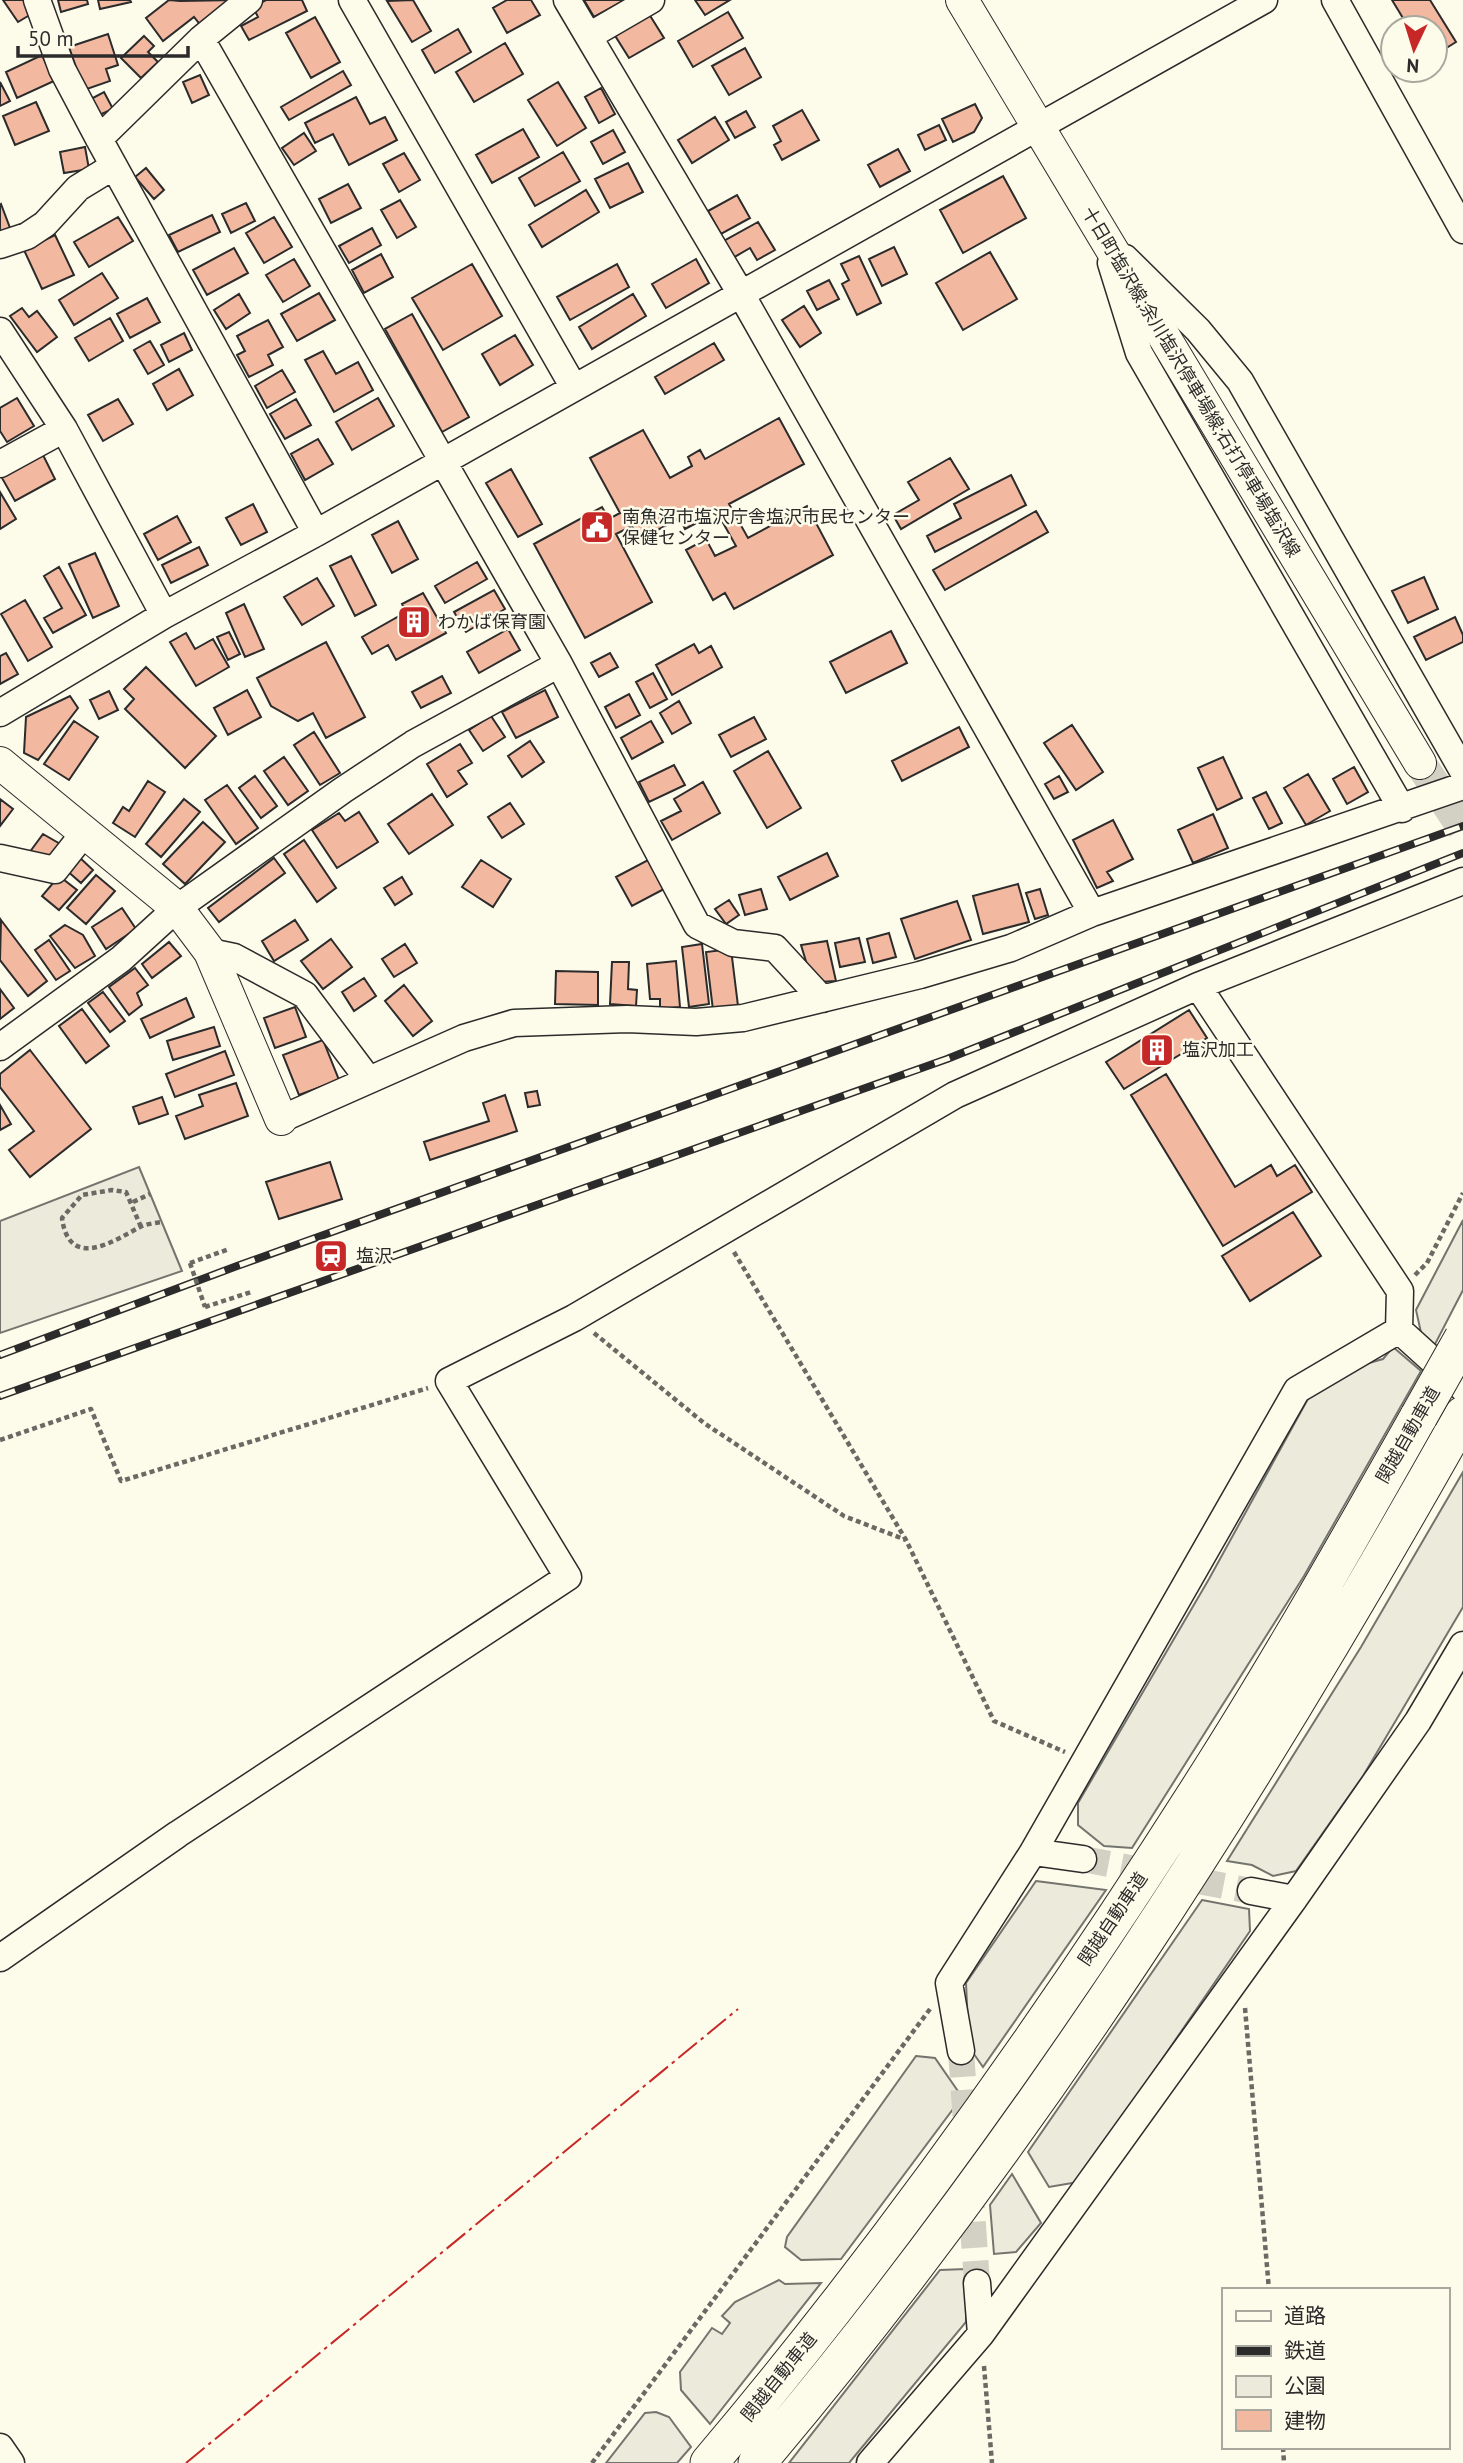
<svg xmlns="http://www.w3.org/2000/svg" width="1463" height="2463" font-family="'PT Sans','Noto Sans JP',sans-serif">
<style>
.green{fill:#ecebdb;stroke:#74746e;stroke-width:2}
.building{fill:#f2b8a0;stroke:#2b2b2b;stroke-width:2}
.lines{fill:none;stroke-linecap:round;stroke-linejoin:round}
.minor-tunnel{stroke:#d3d1c4;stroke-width:26;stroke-dasharray:26 13;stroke-linecap:butt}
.major-tunnel{stroke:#d3d1c4;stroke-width:32;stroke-dasharray:32 16;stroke-linecap:butt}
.minor-casing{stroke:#2b2b2b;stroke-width:29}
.major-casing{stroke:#2b2b2b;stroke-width:34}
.highway-casing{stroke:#2b2b2b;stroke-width:39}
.path{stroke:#6a6964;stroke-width:4.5;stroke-dasharray:5 3.5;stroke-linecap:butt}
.minor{stroke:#fdfbea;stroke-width:26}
.major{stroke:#fdfbea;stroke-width:32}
.highway{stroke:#fdfbea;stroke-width:37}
.rail-casing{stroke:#2b2b2b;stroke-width:8}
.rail{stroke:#fdfbea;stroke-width:5;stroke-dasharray:16;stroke-linecap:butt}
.highway-bridge-casing{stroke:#2b2b2b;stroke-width:39;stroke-linecap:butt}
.path-bridge{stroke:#6a6964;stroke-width:4.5;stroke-dasharray:5 3.5;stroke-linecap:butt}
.highway-bridge{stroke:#fdfbea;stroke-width:37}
.power{stroke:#c62828;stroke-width:2;stroke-dasharray:24 5 3.5 5;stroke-linecap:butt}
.labels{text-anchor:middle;stroke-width:5;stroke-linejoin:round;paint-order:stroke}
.street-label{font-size:18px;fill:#2b2b2b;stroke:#fdfbea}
.poi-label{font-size:18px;fill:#2b2b2b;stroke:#fdfbea;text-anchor:start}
</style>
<rect width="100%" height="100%" fill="#fdfbea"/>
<!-- green -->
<path class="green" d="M139 1167 182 1271 0 1333V1221Z
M1463 1220V1290L1432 1350 1422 1337 1416 1310Z
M1393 1347 1421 1371 1304 1576 1132 1848 1104 1846 1078 1825V1803L1209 1579 1309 1397 1351 1368 1383 1359Z
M1463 1472V1607L1363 1776 1296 1871 1273 1876 1252 1865 1227 1861 1361 1647Z
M1036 1881 1106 1890 983 2067 969 2047 966 1983Z
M1202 1900 1249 1909 1250 1931 1078 2182 1049 2187 1028 2152Z
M916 2056 935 2058 962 2097 841 2259 801 2260 785 2247 787 2237Z
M1012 2174 1041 2223 1016 2252 994 2254 990 2205Z
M966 2269V2322L849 2463H789L940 2270Z
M779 2280 785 2284 821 2283 710 2424 681 2390 680 2372 712 2328 722 2334 730 2323 722 2316 735 2302Z
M656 2412 669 2417 691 2447 677 2463H606L645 2413Z"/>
<!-- building -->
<path class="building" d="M3 0H24L33 13 18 22Z
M58 0H87L88 4 61 12Z
M98 0H130L131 2 100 9Z
M169 0 180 1 236 0 202 27 194 17 163 41 146 18Z
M266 0H302L307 11 249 40 241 26 258 17 253 7Z
M413 0 431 31 412 42 387 1Z
M507 0H531L540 15 507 33 493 8Z
M584 0H625L594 17Z
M695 0H730L705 15Z
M1392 0H1430L1456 42 1435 55V28H1409Z
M728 12 743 38 693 67 678 41Z
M649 14 664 38 629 58 614 34Z
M315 17 340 62 311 78 286 33Z
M458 29 471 52 435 73 422 50Z
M108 34 118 65 106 69 110 81 84 90 69 47Z
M144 36 154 46 148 52 158 62 141 78 121 58Z
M505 43 523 74 474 102 456 72Z
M745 48 761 77 729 95 712 66Z
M42 55 54 81 17 98 6 72Z
M343 71 351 85 289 120 281 107Z
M200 75 209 95 192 103 183 82Z
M0 82 10 101 0 106Z
M558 82 586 128 557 146 528 100Z
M601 88 615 114 599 123 585 97Z
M104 92 113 109 97 116 89 100Z
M356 97 370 124 385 117 397 140 349 165 333 134 315 143 305 123Z
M36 102 49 131 15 145 3 116Z
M975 104 982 118 974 132 953 142 942 119Z
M802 110 819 140 782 160 774 145 781 141 773 126Z
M746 111 755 127 735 138 726 122Z
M715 117 729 140 692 163 678 140Z
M939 125 946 140 925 150 918 135Z
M523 129 539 157 492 183 476 155Z
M613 130 625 152 603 164 591 142Z
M304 133 316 151 294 165 282 148Z
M85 147 89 169 64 173 60 152Z
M898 149 910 171 880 187 868 165Z
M563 152 580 181 535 206 519 178Z
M404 153 420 180 399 192 383 164Z
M628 163 643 192 610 208 595 179Z
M146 168 164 190 154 199 135 177Z
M1003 176 1026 218 963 253 940 210Z
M348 184 361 208 331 223 319 199Z
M586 190 599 212 542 247 529 225Z
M737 195 750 218 721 234 708 211Z
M400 200 416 227 397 238 381 210Z
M246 203 255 221 231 233 222 214Z
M1 204 10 228 0 232V205Z
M212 215 220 232 178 252 169 235Z
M118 217 133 241 89 267 74 242Z
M274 217 292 247 264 263 246 233Z
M758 222 775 250 757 260 750 248 731 259 722 242Z
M372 228 381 245 349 263 339 246Z
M55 235 74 275 42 289 24 250Z
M894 247 907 274 882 286 869 259Z
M234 248 248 273 207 295 193 270Z
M990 252 1017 299 963 330 936 283Z
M381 254 393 277 364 293 352 270Z
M859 256 881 303 857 315 842 284 849 280 841 264Z
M294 259 310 286 283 302 266 275Z
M696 259 709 283 666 308 652 284Z
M472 264 502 316 443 350 412 298Z
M617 264 629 287 570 320 557 297Z
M102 273 118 298 74 325 59 300Z
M829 280 839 299 817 310 807 291Z
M319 293 335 320 297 341 281 314Z
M239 294 250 313 226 329 214 310Z
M633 294 646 316 592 349 579 327Z
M147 298 160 322 130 338 117 314Z
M804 306 821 333 800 347 782 320Z
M22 308 29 317 37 311 57 337 37 352 10 316Z
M412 314 469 417 442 432 385 329Z
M110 318 123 341 89 361 75 338Z
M268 320 283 347 268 355 273 365 249 377 237 355 245 351 237 336Z
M184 333 192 350 169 362 161 345Z
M515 335 533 365 500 385 482 354Z
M150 341 164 365 148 374 134 350Z
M714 343 724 360 665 394 655 377Z
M323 351 336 374 358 362 373 390 334 412 305 360Z
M179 369 193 395 167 410 153 384Z
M282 370 295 392 267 408 255 386Z
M17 398 34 426 7 442 0 431V408Z
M378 398 394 426 352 450 336 422Z
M118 399 133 424 103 441 88 415Z
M296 399 311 425 285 439 270 414Z
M779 418 804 464 729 504 748 538 807 506 833 555 734 609 725 593 713 600 686 550 706 539 715 556 736 546 717 512 685 529 680 518 639 540 632 526 616 534 652 602 585 638 534 544 602 507 609 519 620 513 590 458 643 430 670 478 692 466 688 457 700 450 705 459Z
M318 439 333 464 305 480 291 454Z
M43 455 55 479 15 501 2 478Z
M950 458 969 489 901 529 893 515 919 500 908 482Z
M511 469 542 524 518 537 486 483Z
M1011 475 1026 505 935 552 927 536 961 518 954 504Z
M0 492 16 519 0 529Z
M253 504 267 532 241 545 226 518Z
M1036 511 1048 532 945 590 933 570Z
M177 516 191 542 158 560 144 534Z
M398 521 418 559 392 573 372 535Z
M199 547 208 565 171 583 162 565Z
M95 553 119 606 93 618 69 564Z
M351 556 376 605 355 616 330 566Z
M477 562 487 579 445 603 435 586Z
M59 567 86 615 53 633 44 618 62 608 44 576Z
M1424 577 1438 609 1408 623 1392 591Z
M317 578 334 606 302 625 284 597Z
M494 590 505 609 466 632 454 612Z
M423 593 446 633 396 660 388 645 372 654 362 637 406 612 402 604Z
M25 600 52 647 28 661 1 614Z
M244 604 264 649 245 657 226 613Z
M1455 617 1463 635V642L1426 660 1414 637Z
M508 629 520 650 479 673 467 652Z
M891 631 907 663 846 693 830 662Z
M229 632 240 654 228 660 217 637Z
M186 633 195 649 213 639 229 667 196 686 170 642Z
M326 642 365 717 326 738 313 713 298 721 271 706 257 678Z
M694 644 699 653 711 646 722 667 672 695 656 665Z
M6 653 18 674 0 684V656Z
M610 653 618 667 599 677 591 663Z
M146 667 216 736 185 768 125 709 134 699 124 689Z
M653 673 667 699 650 708 636 682Z
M442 676 451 693 421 708 412 692Z
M247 690 261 717 228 735 214 708Z
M545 690 558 717 516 738 502 712Z
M109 691 118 710 99 719 90 700Z
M629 694 640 715 616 728 605 707Z
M70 696 78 708 38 760 24 753 26 717Z
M679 701 691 723 672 734 660 713Z
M491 716 505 737 483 751 469 730Z
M754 717 766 739 731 757 719 735Z
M74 721 98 737 69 780 44 764Z
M651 721 663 742 632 759 621 738Z
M1072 725 1103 772 1076 790 1044 743Z
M959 727 969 747 902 781 892 761Z
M314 732 340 773 320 785 294 745Z
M530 741 544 762 522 777 508 756Z
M460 744 472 763 458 771 467 784 447 797 427 764Z
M768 751 801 808 767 828 734 771Z
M284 757 308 791 288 805 264 771Z
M1223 757 1242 798 1217 810 1198 768Z
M674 765 685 785 649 802 639 782Z
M1354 767 1368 792 1347 804 1333 779Z
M1308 774 1330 811 1306 825 1284 788Z
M255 776 277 806 261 818 239 788Z
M1059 776 1068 792 1054 799 1045 784Z
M148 781 165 792 135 837 113 823 123 807 129 811Z
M703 782 720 813 672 840 661 821 681 811 674 799Z
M227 785 258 828 236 844 205 800Z
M1266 792 1282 823 1269 829 1253 798Z
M432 794 453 825 409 854 388 824Z
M0 799 13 809 0 826Z
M184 799 200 812 161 857 146 844Z
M510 803 524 824 502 838 488 817Z
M359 812 378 842 337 868 312 830 339 813 345 821Z
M1213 814 1228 848 1193 863 1178 830Z
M1113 820 1133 859 1107 872 1113 881 1097 888 1073 840Z
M203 822 225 842 185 884 163 864Z
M43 834 62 845 49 862 29 853Z
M304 840 336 888 317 902 284 854Z
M827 853 838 876 790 900 778 877Z
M78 856 93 870 81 883 65 869Z
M274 858 285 873 219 922 208 908Z
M481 860 511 879 493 907 462 887Z
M648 860 664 889 632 906 616 877Z
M96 875 115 891 86 924 67 908Z
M59 876 77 890 59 910 42 896Z
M402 877 412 894 395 905 384 888Z
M1018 884 1029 922 983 934 973 896Z
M761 889 767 909 745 915 739 895Z
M1040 889 1048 915 1035 919 1026 893Z
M729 900 739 915 726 924 715 909Z
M957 901 971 940 915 959 901 919Z
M122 908 136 929 106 949 92 927Z
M1 920 47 981 28 996 0 960Z
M295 920 308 940 274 961 262 941Z
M65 925 83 935 95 956 75 968 50 936Z
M889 933 896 957 873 963 867 939Z
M859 938 865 962 840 967 835 943Z
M331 939 352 967 323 989 301 961Z
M49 940 70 971 56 980 35 950Z
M827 941 836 981 819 982 808 968 801 945Z
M169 942 181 956 152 978 142 964Z
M405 944 417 963 394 977 382 959Z
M702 944 709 1004 689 1007 682 947Z
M731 949 738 1006 713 1010 706 952Z
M676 961 680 1007 660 1009V999H650L647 964Z
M612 962H629L628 989 637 990 636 1006 610 1004Z
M135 968 148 985 137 993 142 1005 129 1015 109 987Z
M556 971 598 972V1005L555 1004Z
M364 978 376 996 354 1011 342 992Z
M404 985 432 1021 413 1036 385 1001Z
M0 989 14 1008 0 1019Z
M103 992 125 1021 110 1032 88 1003Z
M186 998 194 1017 150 1038 141 1019Z
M295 1007 306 1037 275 1048 264 1018Z
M82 1009 109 1046 86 1063 59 1026Z
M1189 1010 1207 1038 1124 1089 1106 1062Z
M214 1027 220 1046 173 1060 167 1041Z
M323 1040 339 1080 299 1095 283 1055Z
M30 1050 91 1129 30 1177 9 1150 34 1131 0 1087V1074Z
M225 1051 234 1075 175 1097 166 1074Z
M1166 1074 1235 1187 1271 1165 1277 1176 1295 1165 1312 1192 1223 1246 1131 1095Z
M236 1083 248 1116 185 1139 176 1116 203 1106 199 1095Z
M537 1091 540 1105 528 1107 525 1093Z
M505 1095 517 1131 430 1160 424 1142 489 1121 483 1103Z
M162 1097 168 1114 139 1124 133 1107Z
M0 1105 11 1124 0 1130Z
M330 1162 342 1199 279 1219 266 1182Z
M1293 1212 1321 1256 1250 1301 1222 1256Z"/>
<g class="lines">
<!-- minor-tunnel -->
<path class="minor-tunnel" d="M1083 1859 1251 1891
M961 2051 967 2138
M970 2183 977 2283"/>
<!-- major-tunnel -->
<path class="major-tunnel" d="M1420 763 1463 828"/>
<!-- minor casing -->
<g class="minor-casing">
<path id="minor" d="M37 0 62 69 99 139 316 533
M352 0 573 386
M567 0 741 294 1092 913
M1335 0 1463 230
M589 36 651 0
M201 39 559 664 697 925 733 943 775 948 822 999
M99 139 201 39 249 0
M0 245 27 236 45 224 78 188 114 166
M1125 258 1198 330 1240 381 1463 771
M1111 263 1139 353 1402 809
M0 331 64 429 164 615
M0 464 64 429
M0 713 164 615 316 533 1264 0
M0 858 55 870 85 832
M210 952 234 957 305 995 368 1079
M1198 986 1400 1291 1399 1330 1463 1388
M0 1047 121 959 177 908 343 790 413 744 559 664
M281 1119 464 1038 514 1023 627 1019 696 1022 743 1018 920 975 1011 948 1092 913 1463 786
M1033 1852 1083 1859
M1251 1891 1294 1899
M0 1958 178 1834 568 1577 449 1381 574 1318 955 1095 1198 986 1463 881
M961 2051 949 1983 1033 1852 1297 1390 1399 1330
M977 2283 981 2334
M0 2447 11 2463
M870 2463 981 2334 1294 1899 1418 1721 1463 1645"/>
</g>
<!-- major casing -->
<g class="major-casing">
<path id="major" d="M962 0 1420 763
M0 763 177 908 210 952 281 1119"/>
</g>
<!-- highway casing -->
<g class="highway-casing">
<path id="highway" d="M709 2463C891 2248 1055 2016 1206 1778 1281 1660 1350 1538 1419 1416
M757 2463C1030 2141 1257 1782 1463 1415"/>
</g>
<!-- path -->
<path class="path" d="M133 1202 150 1194
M141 1227 126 1192 112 1190 82 1195 62 1218C69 1271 114 1241 140 1227 146 1224 155 1223 162 1222
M734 1252 906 1540 994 1721 1065 1752
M190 1263 229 1249
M1415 1275 1427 1263 1463 1193
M205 1307 251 1292
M594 1333 704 1423 844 1516 906 1540
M0 1440 91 1409 121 1481 428 1388
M1245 2008 1269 2290
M984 2366 992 2463
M1283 2447 1284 2463
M592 2463 930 2009"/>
<!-- minor -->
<use href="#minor" class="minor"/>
<!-- major -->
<use href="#major" class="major"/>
<!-- highway -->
<use href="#highway" class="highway"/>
<!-- rail casing -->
<g class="rail-casing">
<path id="rail" d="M0 1355 237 1266 1463 826
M0 1396 947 1059 1463 853"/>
</g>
<!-- rail -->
<use href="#rail" class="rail"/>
<!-- highway-bridge casing -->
<g class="highway-bridge-casing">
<path id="highway-bridge" d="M1419 1416 1463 1338"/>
</g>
<!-- path-bridge -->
<path class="path-bridge" d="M190 1263 205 1307"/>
<!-- highway-bridge -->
<use href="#highway-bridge" class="highway-bridge"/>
<!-- power -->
<path class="power" d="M186 2463 738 2009"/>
</g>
<!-- icons -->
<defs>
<g id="civic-square" transform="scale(1.75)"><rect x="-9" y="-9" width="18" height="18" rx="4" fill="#c62828" stroke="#fdfbea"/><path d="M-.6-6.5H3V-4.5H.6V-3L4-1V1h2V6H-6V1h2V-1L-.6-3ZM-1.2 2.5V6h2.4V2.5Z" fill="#fff"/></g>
<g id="building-square" transform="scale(1.75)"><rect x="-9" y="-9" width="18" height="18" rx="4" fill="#c62828" stroke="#fdfbea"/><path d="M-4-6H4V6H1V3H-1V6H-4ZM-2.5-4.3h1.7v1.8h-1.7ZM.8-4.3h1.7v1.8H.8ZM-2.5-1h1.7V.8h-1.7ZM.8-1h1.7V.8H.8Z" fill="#fff"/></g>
<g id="station-square" transform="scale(1.75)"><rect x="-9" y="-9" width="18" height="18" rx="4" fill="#c62828" stroke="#fdfbea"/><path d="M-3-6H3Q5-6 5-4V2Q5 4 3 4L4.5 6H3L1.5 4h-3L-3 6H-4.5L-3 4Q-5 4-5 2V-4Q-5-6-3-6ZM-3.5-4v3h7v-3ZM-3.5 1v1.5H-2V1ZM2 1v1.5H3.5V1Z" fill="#fff"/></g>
</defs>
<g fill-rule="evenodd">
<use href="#civic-square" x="597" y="527"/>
<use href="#building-square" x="414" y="622"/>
<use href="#building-square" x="1157" y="1050"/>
<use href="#station-square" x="331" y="1256"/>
</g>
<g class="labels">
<!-- street labels -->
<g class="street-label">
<text transform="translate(1191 382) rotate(59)" y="6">十日町塩沢線;余川塩沢停車場線;石打停車場塩沢線</text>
<text transform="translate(1408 1435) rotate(-60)" y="6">関越自動車道</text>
<text transform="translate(1113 1919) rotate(-56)" y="6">関越自動車道</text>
<text transform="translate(779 2377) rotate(-51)" y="6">関越自動車道</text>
</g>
<!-- poi labels -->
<g class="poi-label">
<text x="622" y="523">南魚沼市塩沢庁舎塩沢市民センター<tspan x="622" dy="21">保健センター</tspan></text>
<text x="438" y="628">わかば保育園</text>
<text x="1182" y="1056">塩沢加工</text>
<text x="356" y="1262">塩沢</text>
</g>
</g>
<!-- legend -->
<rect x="1222" y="2288" width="228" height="161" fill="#fdfbea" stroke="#a9a89e" stroke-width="2"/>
<rect x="1236" y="2311" width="35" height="10" fill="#fdfbea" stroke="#a9a89e" stroke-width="2"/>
<text x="1284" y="2323" font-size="21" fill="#2b2b2b">道路</text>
<rect x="1236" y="2346" width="35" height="10" fill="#2b2b2b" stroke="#a9a89e" stroke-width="2"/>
<text x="1284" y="2358" font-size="21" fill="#2b2b2b">鉄道</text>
<rect x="1236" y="2376" width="35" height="21" fill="#ecebdb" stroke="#a9a89e" stroke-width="2"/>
<text x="1284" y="2393" font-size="21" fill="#2b2b2b">公園</text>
<rect x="1236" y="2410" width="35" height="21" fill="#f2b8a0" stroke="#a9a89e" stroke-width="2"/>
<text x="1284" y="2428" font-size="21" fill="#2b2b2b">建物</text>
<!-- north arrow -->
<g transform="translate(1414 49) rotate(184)"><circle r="33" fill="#fdfbea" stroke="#a9a89e" stroke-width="2"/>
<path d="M0-5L12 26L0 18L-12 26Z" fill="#c62828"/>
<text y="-10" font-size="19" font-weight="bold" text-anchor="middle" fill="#2b2b2b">N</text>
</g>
<!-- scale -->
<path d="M18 46v10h170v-10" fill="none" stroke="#2b2b2b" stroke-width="3.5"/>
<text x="28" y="46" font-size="21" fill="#2b2b2b" stroke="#fdfbea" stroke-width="5" paint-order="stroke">50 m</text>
</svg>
